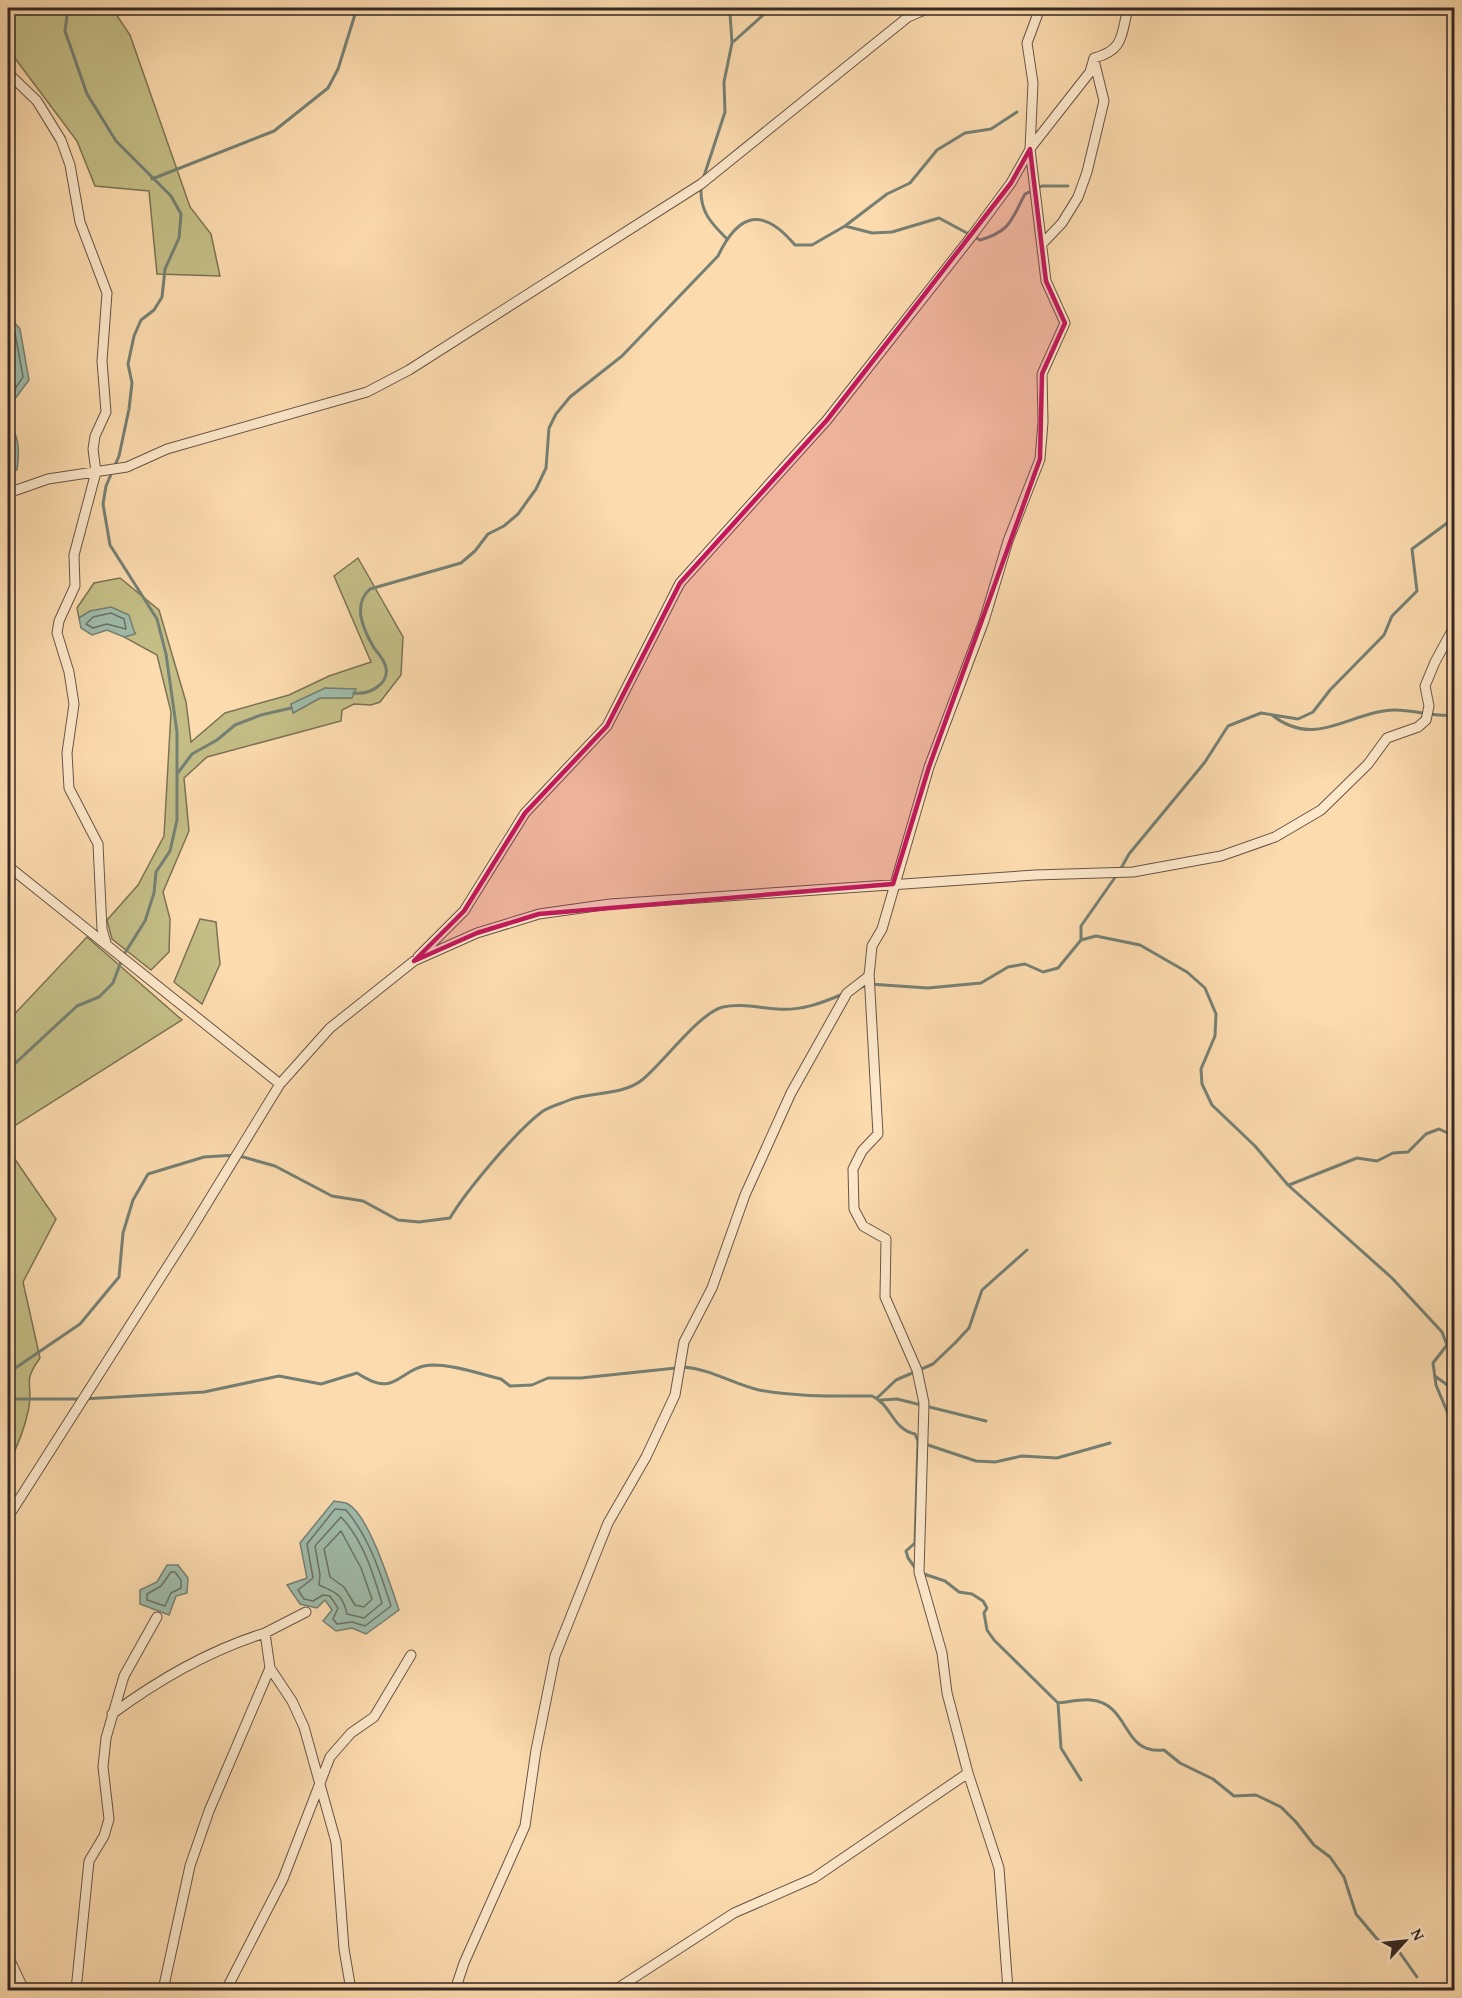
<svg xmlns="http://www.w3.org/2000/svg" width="1462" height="1998" font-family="'Gentium Book Plus',serif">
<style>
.green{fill:#c4be86;stroke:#7c7354;stroke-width:1.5;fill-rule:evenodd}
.water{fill:#9fbbaa;stroke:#758074;stroke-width:1.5}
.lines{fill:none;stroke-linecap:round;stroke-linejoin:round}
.shore{stroke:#6a7266;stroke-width:1.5}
.stream{stroke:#758074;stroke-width:3}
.minor-casing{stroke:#675546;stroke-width:11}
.minor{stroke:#fde8ca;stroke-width:9}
.marked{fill:#c2185b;fill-opacity:0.2;stroke:#c2185b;stroke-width:4.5;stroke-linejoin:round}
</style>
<rect width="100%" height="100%" fill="#fcdbae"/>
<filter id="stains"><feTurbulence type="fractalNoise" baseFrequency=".00333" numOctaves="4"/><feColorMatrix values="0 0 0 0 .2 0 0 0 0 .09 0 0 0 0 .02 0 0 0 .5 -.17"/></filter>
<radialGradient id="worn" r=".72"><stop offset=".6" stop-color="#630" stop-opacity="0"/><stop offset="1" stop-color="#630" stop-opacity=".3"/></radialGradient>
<!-- green -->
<path class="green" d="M8 8H112L130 35 190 207 211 234 220 276 157 274 149 191 95 186 77 141 8 49Z
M358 558 403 637 401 675 380 702 371 705 354 704 342 710 341 721 207 757 184 778 189 831 163 892 170 919 169 952 151 970 112 939 107 920 138 885 164 836 171 712 157 655 124 637 135 633 90 611 79 618 77 608 94 583 120 578 159 610 186 702 191 742 225 713 289 695 329 676 371 662 334 576ZM325 688 352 698H320L293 713Z
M200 919 216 922 220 964 202 1004 174 982Z
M87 937 182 1020 8 1130V1021Z
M12 1155 56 1219 23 1282 40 1358C22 1383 33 1381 29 1407 25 1428 18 1446 8 1464V1157Z"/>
<!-- water -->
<path class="water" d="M8 315 20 329 29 380 8 408Z
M8 420C19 437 20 449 17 470L8 473Z
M111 607 129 615 135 634 124 637 107 630 92 635 81 628 79 618 90 611Z
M325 688 356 689 352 698H320L293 713 291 704Z
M334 1501C338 1502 344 1502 348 1504 369 1515 391 1587 399 1610L366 1634 352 1628 336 1631 323 1621 332 1610 325 1600 317 1608 300 1604 287 1585 307 1578 300 1543Z
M167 1565H178L188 1578 187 1593 176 1596 169 1615 140 1604V1590L157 1582Z"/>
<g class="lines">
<!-- shore -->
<path class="shore" d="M8 324 15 333 23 377 8 399
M111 613 124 619 126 629 107 624 93 628 86 624 93 617Z
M335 1509 346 1510C369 1537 380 1572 391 1606L365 1626 352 1622 337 1624 333 1619 338 1608 330 1596 323 1595 313 1601 304 1599 298 1590 313 1578 307 1544Z
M341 1517C363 1540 373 1573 382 1603L364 1618 347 1614C342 1593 336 1593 319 1585L320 1575 315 1546Z
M341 1531 361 1568 372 1599 364 1607 355 1605 344 1587 330 1577 324 1549Z
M171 1572H175L181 1580V1588L171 1593 165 1606 147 1600V1594L161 1586Z"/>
<!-- stream -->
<path class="stream" d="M732 43 730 13 733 8
M152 179 274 131 328 88 338 69 357 8
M703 179 725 112 724 82 732 43 771 8
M701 188C700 211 710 222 726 238
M845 226 887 194 910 183 937 150 965 133 991 129 1017 112
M354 693C368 695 389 685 386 668 385 661 378 653 374 648 363 629 352 605 370 589L461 563 475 551 488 534 504 526 518 514 536 489 546 468 549 428 556 414 570 397 622 356 718 256C739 212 763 207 795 245H812L845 226 872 233 892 232 939 218 980 240C1011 231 1011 220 1025 194L1042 186H1068
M1272 715C1316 750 1349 711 1395 710 1415 710 1434 717 1454 715
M177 774 192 754 217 740 235 725 261 715 291 708
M1120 870 1129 854 1205 762 1228 726 1261 713 1298 719 1313 712 1330 690 1384 635 1392 616 1417 591 1412 549 1454 518
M1081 939V926L1116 876
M860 988 869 984 928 988 981 983 1008 967 1025 964 1043 972 1058 968 1081 940 1096 936 1140 945 1187 972 1205 988 1216 1014 1215 1036 1201 1069 1202 1084 1212 1105 1255 1146 1288 1185 1392 1278 1442 1332 1447 1345 1433 1363 1436 1385 1454 1428
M8 1070 77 1006 99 997 113 983 123 956 145 921 154 893 156 872 170 851 177 820V732L166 654 157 619 110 545 103 504 106 486 119 456 129 409 132 383 128 364 134 336 141 320 154 310 162 297 165 269 179 238 181 214 171 196 116 141 87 94 65 31 68 8
M1289 1185 1357 1158 1377 1161 1393 1153 1408 1152 1426 1134 1439 1129 1454 1136
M683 1367C711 1369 733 1384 759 1390 796 1397 835 1396 872 1396 892 1405 892 1429 915 1434L918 1441 915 1543 906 1551 908 1558 916 1569
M8 1373 80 1324 119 1277 123 1233 133 1200 148 1174 204 1157 236 1155 275 1166 332 1196 363 1201 398 1220 419 1222 450 1218C466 1191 517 1130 543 1111 551 1106 563 1103 572 1099 594 1092 623 1095 642 1080 664 1062 699 1013 723 1007 741 1003 759 1008 777 1009 801 1011 822 1003 843 994
M1435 1376 1454 1390
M877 1398 896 1380 933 1364 955 1343 969 1328 982 1290 1027 1250
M8 1399H83L204 1392 279 1376 321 1384 357 1373C399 1401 397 1366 433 1365 455 1365 480 1374 501 1379L510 1386 532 1385 548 1378H581L676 1368
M881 1400 897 1399 986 1421
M925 1444 976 1461 995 1462 1022 1456 1057 1458 1110 1443
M921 1573 945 1581 959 1592 972 1594 983 1601 987 1608 984 1613 987 1630 994 1640 1058 1703C1068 1702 1081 1699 1091 1700 1131 1704 1121 1755 1164 1750L1180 1763 1213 1779 1234 1796 1256 1795 1281 1807 1296 1822 1314 1845 1330 1857 1344 1877 1356 1914 1378 1940 1400 1953 1417 1977
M1058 1703 1061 1748 1081 1780"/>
<!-- minor casing -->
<g class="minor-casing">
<path id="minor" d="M8 73 37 101 61 140 70 165 80 222 107 293 102 361 106 412 95 436 93 449 96 472 74 555 75 586 59 621 57 633 69 672 74 704 67 753 69 788 98 844 102 929 106 943
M1042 244 1062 223 1078 197 1087 172 1104 101 1094 60
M8 493 48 479 127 467 167 449 367 392 409 370 701 184 908 17 929 8
M8 866 280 1084
M418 957 464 911 525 813 607 726 680 583 827 420 971 237 1011 183 1032 146 1090 72 1094 58C1125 50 1121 34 1128 8
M869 973 878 1134 862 1151 853 1169 854 1209 863 1226 886 1239 885 1297 917 1370 924 1403 919 1572 942 1653 947 1693 968 1773 999 1868 1008 1990
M8 1517 187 1236 280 1084 330 1028 414 961 477 933 539 914 610 904 1035 875 1133 872 1221 856 1275 837 1321 810 1368 764 1387 738 1418 727 1426 720 1429 706 1425 686 1435 662 1454 627
M270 1668 292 1701 304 1727 336 1842 344 1949 351 1990
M112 1714C158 1680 210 1650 265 1633
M8 1956 24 1990
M76 1990 89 1861 104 1836 109 1819 103 1767 106 1738 124 1676 157 1617
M163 1990 190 1866 209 1811 270 1668 265 1633 306 1612
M226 1990 283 1879 330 1757 351 1733 374 1717 411 1655
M455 1990 464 1963 525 1826 536 1750 555 1656 608 1523 646 1457 675 1395 684 1342 712 1288 745 1195 791 1093 847 993 869 976 872 946 882 929 929 767 984 621 1008 541 1040 459 1043 422 1042 374 1065 323 1046 281 1030 149 1033 83 1027 43 1040 8
M615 1990 734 1913 814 1878 968 1773"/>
</g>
<!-- minor -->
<use href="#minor" class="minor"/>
</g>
<!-- marked area -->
<path class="marked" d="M1030 149 1046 281 1065 323 1042 374 1040 459 929 767 893 884 539 914 477 933 414 961 464 911 525 813 607 726 680 583 827 420 1011 183Z"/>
<!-- margin -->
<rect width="1462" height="1998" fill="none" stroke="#fcdbae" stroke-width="30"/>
<rect x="9" y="9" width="1444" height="1980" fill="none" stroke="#352823" stroke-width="3"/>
<rect x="15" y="15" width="1432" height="1968" fill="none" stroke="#352823" stroke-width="1.5"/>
<!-- north arrow -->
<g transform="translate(1405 1941) rotate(63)" stroke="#fde8ca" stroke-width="4.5" paint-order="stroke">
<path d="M0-4.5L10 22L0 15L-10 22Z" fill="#352823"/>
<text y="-9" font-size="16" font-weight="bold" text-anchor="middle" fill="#352823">N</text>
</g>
<rect width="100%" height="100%" filter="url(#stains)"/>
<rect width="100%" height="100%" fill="url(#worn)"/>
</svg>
